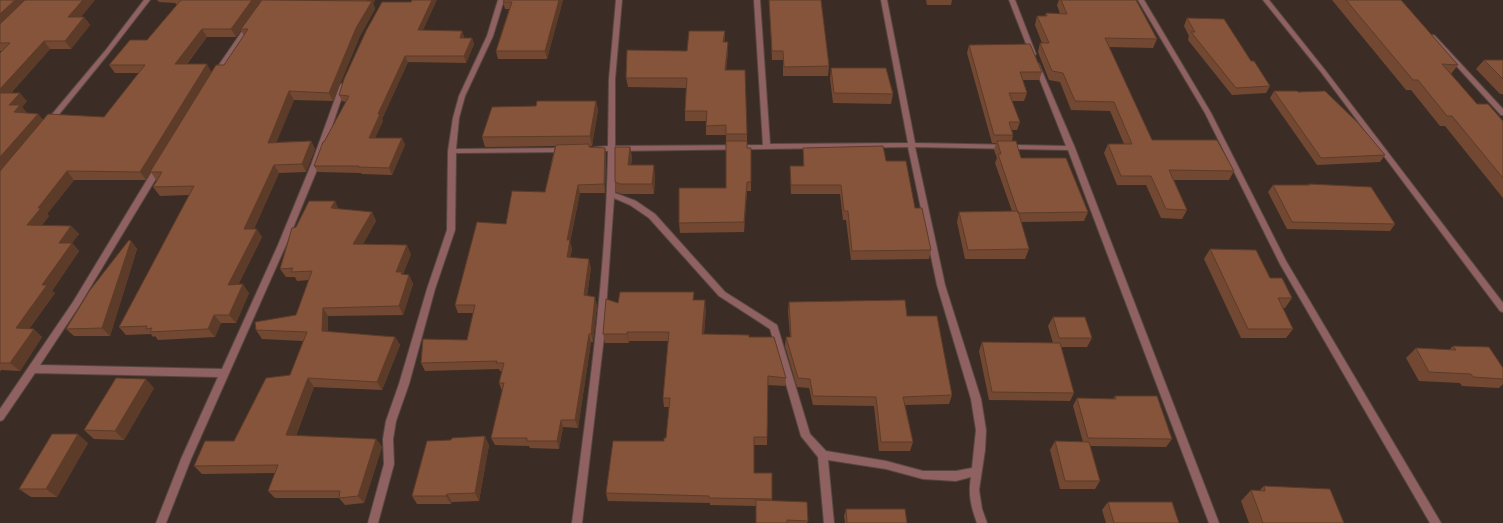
<svg xmlns="http://www.w3.org/2000/svg" width="1503" height="523" font-family="Ubuntu,sans-serif">
<style>
.lines{fill:none;stroke-linecap:round;stroke-linejoin:round}
.minor-casing{stroke:#564841;stroke-width:2}
.minor{fill:#906161;fill-rule:evenodd}
.wall{fill:#724832;fill-rule:evenodd}
.shaded-wall{fill:#5d3b29}
.building{fill:#85543a;stroke:#5d3b29}
</style>
<rect width="100%" height="100%" fill="#3b2d25"/>
<g class="lines">
<!-- minor casing -->
<g class="minor-casing">
<path id="minor" d="M144 0H150L109 53 52 123H48L47 121 48 119 105 51Z
M498 0H504L493 36 465 96 459 118 456 149 565 148 569 150 565 152 456 153 455 230 435 289 409 384 396 421 393 439 394 464 378 523H368L384 464 383 439 386 421 399 384 427 289 447 230 448 151 453 118 459 96 487 36Z
M616 0H622L615 79V146L763 145 754 0H760L770 144 908 143 881 0H887L915 143 1066 146 1034 65 1037 63 1039 64 1075 148 1219 523H1209L1068 150 915 147 945 285 981 399 986 430 985 450 979 490 982 509 987 523H977C971 507 968 494 971 477L956 481 923 479 886 469 828 460 834 523H824L818 457 801 436 770 329 719 296 649 218 630 205 614 198 604 337 582 523H572C588 400 606 276 608 151H595L591 149 595 147 608 146 609 79ZM908 147 937 285 971 399 976 430 972 468 956 471H923L886 461 826 451 810 434 777 325 725 292 655 214 636 201 615 193V151Z
M1009 0H1015L1036 54 1035 55 1033 56 1030 54Z
M1138 0H1144L1211 113 1286 261 1441 523H1430L1280 264 1205 113Z
M1263 0H1269L1325 70 1503 303V312L1500 311 1321 72Z
M249 23 252 25 218 74H214V72L247 24Z
M1433 35 1435 36 1503 109V115H1501L1431 38V36Z
M343 83 346 85 319 165 286 245 191 459 166 523H156L181 459 218 377 35 373 3 420 0 421V409L73 302 156 165H159L163 167 79 306 40 365 222 369 278 245 311 165 340 85Z"/>
</g>
<!-- minor -->
<use href="#minor" class="minor"/>
</g>
<!-- wall -->
<path class="wall" d="M0 0 81 17H84L90 25 71 49H50L11 93 27 101 22 107 27 113 38 114 43 120 104 117 139 73H115L109 65 147 40 177 5 175 3 159 2 157 0H375L373 3 375 9 360 36 333 101 294 100 276 142 311 141 315 149 306 172 279 173 254 229 262 237 238 285 249 293 236 323H221L215 337 158 340 155 336 153 337 151 334 126 335 119 327 189 195 160 196 153 187 157 180H156L151 172 146 180H74L47 214 49 216 42 225 71 226 79 234 72 243 79 251 52 291 55 293 29 329 42 337 20 371 1 370 0 372V53L2 51H0ZM241 30 244 36 224 65 211 72 187 64 207 37H236Z
M504 0H563L547 59H498L496 51 509 9H505L503 2Z
M769 0 829 66 828 76H783V60H772Z
M926 0H952L951 5H927Z
M1059 0H1136L1157 39 1153 48 1109 47 1152 140 1234 171 1229 180H1174L1187 210 1182 219 1161 218 1146 185H1117L1104 153 1108 144H1124L1110 111 1071 110 1060 82 1049 80 1038 52 1040 43H1042L1035 25 1037 16H1045L1046 13 1060 14 1057 5Z
M1332 0H1401L1458 65 1451 74 1477 104 1503 121V198L1445 126H1440L1411 90H1406Z
M1187 18 1251 61 1270 86 1266 93 1232 95 1188 40 1189 36 1184 26Z
M423 30 462 31 464 38H472L474 44 466 63 408 62 382 119 383 121 375 138H402L405 145 392 175 362 174 361 173 318 172 314 166 324 142 346 102 342 101 339 95Z
M725 42H728V51L726 70 747 134V148H751V191H747L744 232 680 233 679 223 726 188V135H706V121H685V111L686 88 628 87 626 78 687 51Z
M969 45 1042 72 1039 80H1023L1027 93 1024 101H1012L1020 122 1017 130H1012L1013 135 1012 141 1021 158 1088 212 1084 221 1021 222 1029 249 1025 259H965L957 222 959 212 1012 211 995 163 997 158 994 150 996 143H992L967 53Z
M1484 60H1503V94H1500L1476 69Z
M831 68 893 94 891 104 833 103 830 78Z
M1274 91 1298 92 1385 155 1380 162 1317 165 1270 98Z
M596 101 598 110 592 146H590V147L605 148 606 156 605 193H580L570 242 572 249 570 258 591 268 587 295 597 306 593 342H591L578 428 563 427 559 449 530 448 529 446 495 445 491 438 502 391 499 383 502 371H500L499 369 425 371 421 363 467 340 473 313H458L455 305 506 224 545 192 555 146 485 147 482 137 536 106Z
M630 147 632 157 631 165 655 175 654 194H622L616 192 615 182Z
M803 148 886 161 915 208 931 250 929 259 851 260 846 220H843L840 194H791L790 175V166H803Z
M1309 184 1395 224 1390 231 1287 229 1268 192 1273 185H1307Z
M335 201 338 209 372 212 376 221 363 244 411 254 403 274 409 275 413 284 403 315 328 316V332L395 337 400 345 382 390 314 387 296 436 376 439 382 447 364 503 345 505 339 498H275L268 491 275 473 202 474 194 466 234 441 290 375 303 341 262 339 256 330 296 315 309 280 297 281 295 277H286L280 269 296 227Z
M131 241 137 249 110 336H74L66 329Z
M1210 249 1270 278 1292 298 1285 308H1282L1293 329 1286 338H1241L1204 259Z
M694 300 706 309 704 334 749 337 786 378 785 386 768 385 767 445H754V473H772V501L808 521 807 523H756V506L710 505V503L608 501 606 493 664 441 666 438 669 407H664L663 398 668 341H629V343H605L603 334 618 303Z
M789 302 907 316 952 395 949 404 905 405 913 442 910 451H879L874 406 813 405 809 388 797 387 785 346 786 337H790L788 311Z
M1053 317 1092 338 1087 347H1061L1074 393 1070 401 989 400 979 351 982 342 1053 343 1048 326Z
M1453 346 1503 368V384L1499 388 1462 386 1460 383 1419 381 1406 358 1416 348 1449 350Z
M154 388 124 440 94 439 84 430Z
M1115 396 1172 439 1166 447 1090 446 1100 481 1095 489H1060L1050 450 1055 441 1083 442 1073 406 1077 398 1113 399Z
M88 443 57 497H31L19 489Z
M489 445 479 501 452 502 451 504H417L412 496Z
M1264 486 1344 523H1249L1241 501 1251 490 1259 491Z
M1108 502 1179 523H1106L1102 510Z
M846 509 907 523H845L844 516Z"/>
<!-- shaded-wall -->
<path class="shaded-wall" d="M15 0H29L0 29V14Z
M83 0H95L74 26 68 17Z
M252 0H262L236 37 231 29Z
M367 0H375L373 3 375 9 360 36 333 101 329 93 356 28Z
M432 0H437L420 37 418 30Z
M559 0H563L547 59 545 51Z
M84 17 90 25 71 49 65 41Z
M202 29 207 37 180 72 175 64Z
M462 31 464 37 462 44 460 38Z
M725 31V41L724 51 723 42Z
M472 38 474 44 466 63 464 56Z
M44 41 50 49 3 101 0 97V89Z
M728 42V51L725 80V70Z
M405 56 408 62 382 119 383 121 372 144 369 138 378 114Z
M207 64 212 73 146 180 140 172Z
M289 91 294 100 273 151 268 143Z
M20 93 27 101 22 107 27 113 14 112 9 105Z
M596 101 598 110 592 146 590 136Z
M38 114 45 122 0 174V157Z
M402 138 405 145 392 175 389 168Z
M311 141 315 149 306 172 302 164Z
M630 147 632 157 630 175 628 165Z
M605 148 606 156 605 193 604 184Z
M274 165 279 173 250 238 244 229Z
M654 165 655 175 654 194 652 184Z
M67 171 74 180 47 214 49 216 35 234 27 225 38 208Z
M747 182V191L744 232V222Z
M578 185 580 193 570 242 572 249 569 266 567 257V240Z
M335 201 339 210 331 208Z
M372 212 376 221 358 252 353 244Z
M71 226 79 234 72 243 79 251 52 291 55 293 24 336 16 328 42 285 59 243Z
M257 229 262 237 234 293 228 285Z
M131 241 137 249 110 336 102 328Z
M407 245 411 254 403 274 406 281 396 272Z
M589 259 591 268 586 303 584 295Z
M409 275 413 284 403 315 399 306Z
M243 284 249 293 236 323 229 315Z
M595 297 597 306 593 342 591 334Z
M705 300 706 309 703 343 702 334Z
M323 308 328 316V340L322 331Z
M214 315 221 323 215 337 208 329Z
M34 329 42 337 20 371 10 363Z
M627 332 629 341V343L627 334Z
M589 334 591 342 578 428 575 420Z
M395 337 400 345 382 390 377 382Z
M308 378 314 387 293 443 286 435Z
M146 379 154 388 124 440 115 431Z
M561 420 563 427 559 449 557 441Z
M78 434 88 443 57 497 46 489Z
M485 436 489 445 479 501 475 493Z
M376 439 382 447 364 503 358 496Z
M447 494 452 502 451 504 446 496Z"/>
<!-- building -->
<path class="building" d="M0 0H15L0 14Z
M25 0H83L68 17H84L65 41H44L0 89V53L10 43H0V24Z
M181 0H252L231 29H202L175 64H207L140 172 67 171 38 208H41L27 225 71 226 59 243H72L42 285H47L16 328 34 329 10 363H0V171L48 114 104 117 145 65H109L130 40H147Z
M262 0 372 1 356 28 329 93 289 91 268 143 311 141 302 164 274 165 244 229H257L228 285 243 284 229 315H214L208 329 150 332 152 328 146 329 147 326 119 327 194 186 153 187 162 172H150L216 65H224L248 29H241Z
M412 0H432L418 30 462 31 460 38H472L464 56H405L378 114H380L369 138H402L389 168 358 167 359 166H314L323 142H324L349 96 339 95 344 79 366 31 382 2H411Z
M504 0H559L545 51H496L512 2H503Z
M769 0H821L829 66 784 67 783 51H772Z
M1061 0H1136L1157 39 1105 38 1152 140H1217L1234 171 1169 170 1187 210 1166 209 1151 176H1121L1108 144H1132L1114 102 1075 101 1063 73 1052 71 1040 43H1049L1037 16H1047L1046 13 1067 14Z
M1346 0H1401L1458 65 1442 64 1477 104H1488L1503 121V178L1452 116H1447L1418 80H1413Z
M1187 18 1224 19 1251 61H1254L1270 86 1236 88 1191 32H1195Z
M689 31H725L723 42H728L725 70H745L747 134H726V125L706 126 707 111H685L687 78H626L627 50 687 51Z
M1030 44 1042 72H1020L1027 93H1009L1020 122H1009L1013 135H994L969 45Z
M1484 60H1503V79Z
M831 68H886L893 94 834 93Z
M1274 91H1297L1298 92 1325 91 1358 123 1385 155 1321 158Z
M0 93H20L9 105H20L14 112 38 114 0 157Z
M537 101H596L590 136 482 137 492 107 536 106Z
M726 141H747V148H751V182H747L744 222 679 223V188H726Z
M997 141H1016L1021 158H1066L1088 212 1018 213 998 154H1001Z
M589 144V147L605 148 604 184 578 185 567 240H570L567 257 589 259 584 295 595 297 591 334H589L575 420H561L557 441H527V438H491L504 383H499L504 363H496L497 361 421 363 423 339 467 340 475 305H455L477 222 506 224 512 191 545 192 556 145Z
M883 146 886 161H906L915 208H922L931 250 852 251 848 211H844L841 185H791L790 166H804L803 148Z
M615 147H630L628 165H654L652 184H620L615 182Z
M1309 184 1371 187 1395 224 1292 222 1273 185H1310Z
M309 201H335L331 208 372 212 353 244 407 245 396 272H402L401 274 409 275 399 306 323 308 322 331 395 337 377 382 308 378 286 435 376 439 358 496 339 498 340 491H268L278 465 194 466 205 441H234L266 378 290 375 307 332 256 330 255 322 296 315 312 271 291 272 293 268 280 269 292 228 296 227Z
M1018 211 1029 249 968 250 959 212Z
M129 240 131 241 102 328 66 329 90 290Z
M1210 249 1256 250 1270 278H1282L1292 298H1278L1293 329H1248Z
M620 292H694L693 300H705L702 334 749 335V337H774L786 378 768 376 767 437H754V473H772V499L709 498V496L606 493 613 441H664V438H666L670 398H663L669 332H627V334H603L606 299 618 303Z
M905 300 907 316H937L952 395 903 397 913 442H881L876 397 813 396 810 379 798 378 786 337H791L789 302Z
M1053 317H1085L1092 338H1059Z
M982 342 1060 343 1074 393 992 392Z
M1453 346 1489 347 1503 368V379L1473 377 1471 374 1429 372 1416 348 1456 350Z
M116 378 146 379 115 431 84 430Z
M1115 396H1157L1172 439 1088 438 1077 398 1116 399Z
M52 434H78L46 489H19Z
M485 436 475 493 447 494 446 496H412L427 441 451 440 452 438Z
M1055 441 1089 442 1100 481H1065Z
M1264 486 1330 489 1344 523H1263L1251 490 1265 491Z
M756 500 807 502 808 521 787 520V523H756Z
M1108 502H1172L1179 523H1114Z
M846 509H905L907 523H847Z"/>
</svg>
